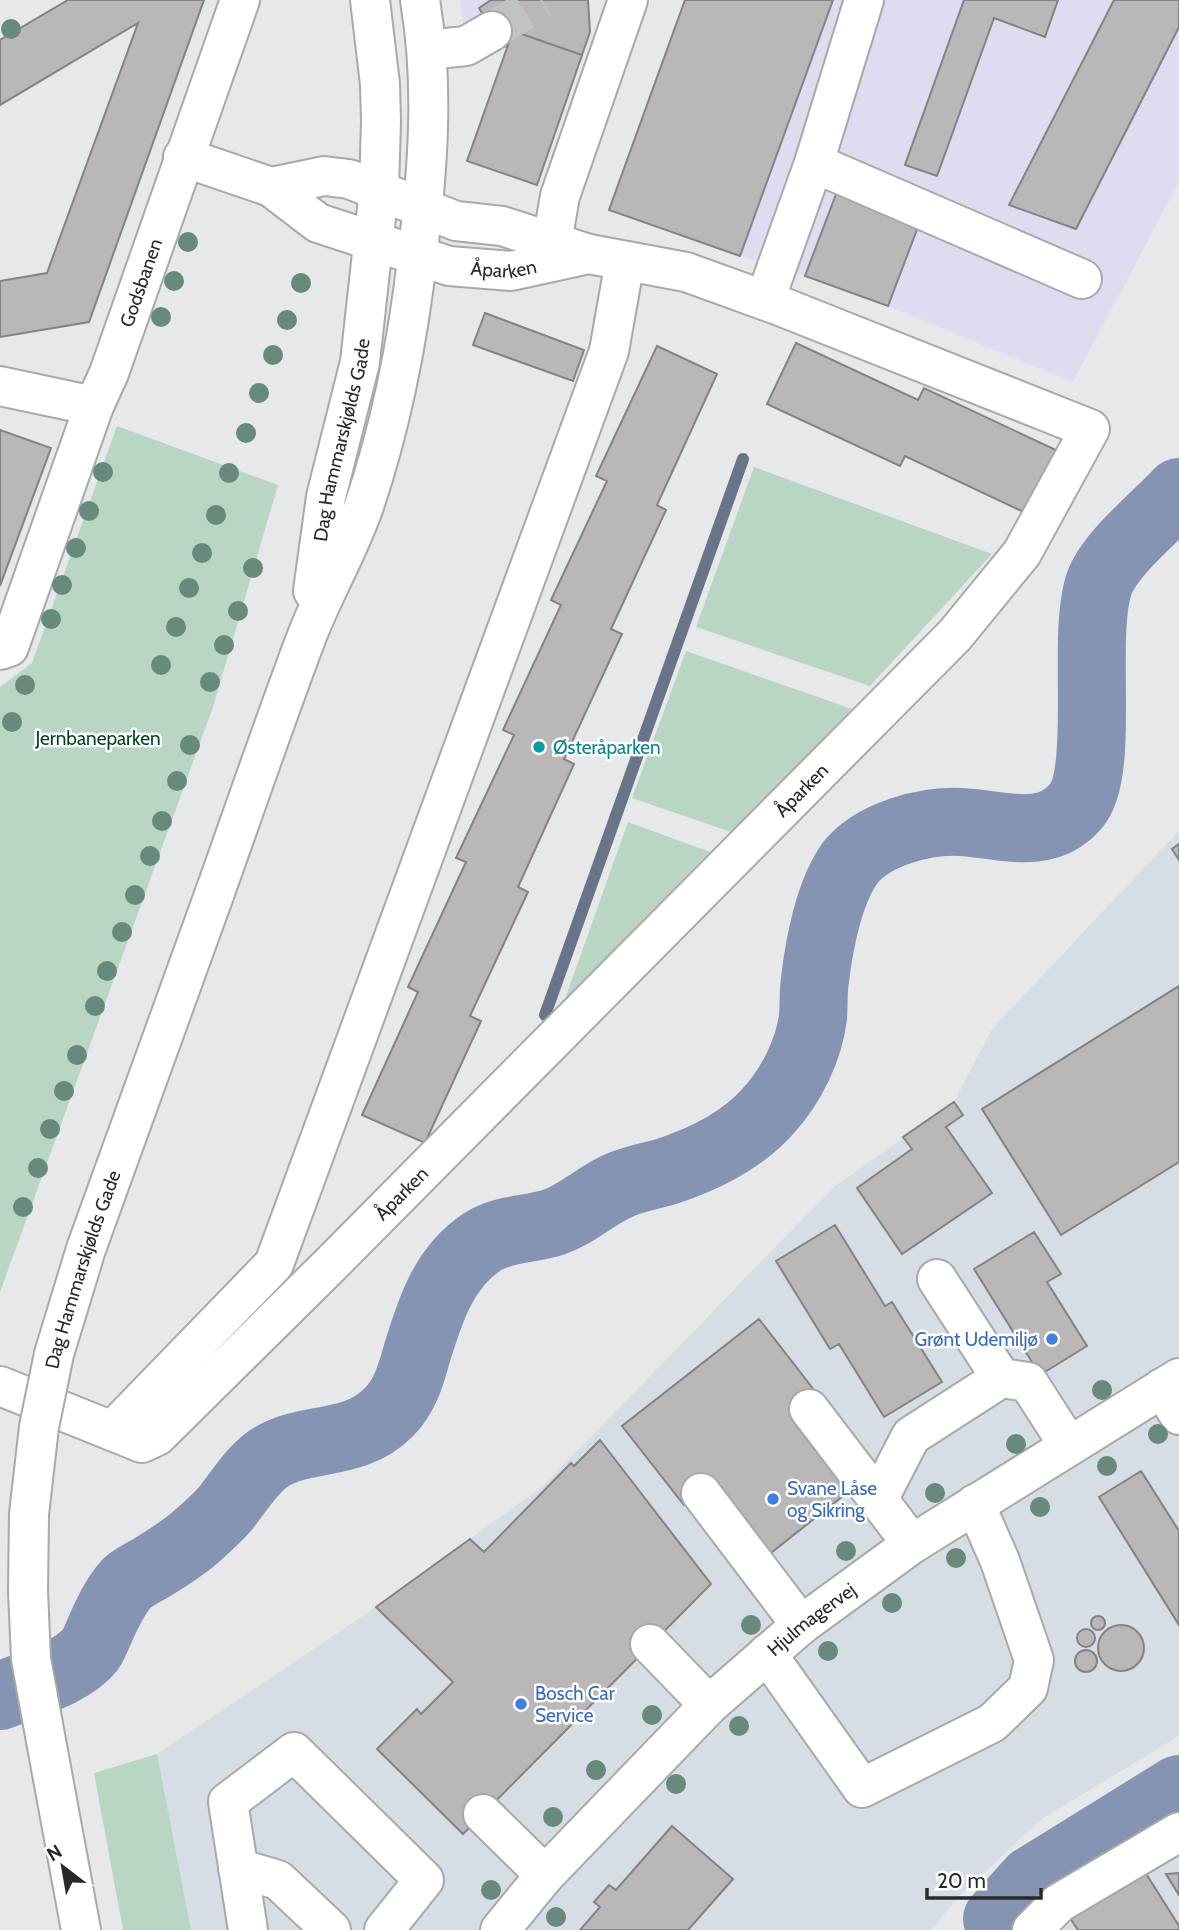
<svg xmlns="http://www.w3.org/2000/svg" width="1179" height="1930" font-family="Cabin,sans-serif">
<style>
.commercial{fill:#dfdbf1}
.built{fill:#d6dde4}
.green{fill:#b8d6c3}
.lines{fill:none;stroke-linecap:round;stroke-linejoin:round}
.stream{stroke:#697489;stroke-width:12}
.river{stroke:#8594b2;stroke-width:68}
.building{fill:#bab7b8;stroke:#848283;stroke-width:2}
.minor-tunnel{stroke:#c1c2c3;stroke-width:38;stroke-dasharray:38 19;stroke-linecap:butt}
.minor-casing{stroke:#a7a9aa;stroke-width:42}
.minor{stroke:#fff;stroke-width:38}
.minor-bridge-casing{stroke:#a7a9aa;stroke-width:42;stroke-linecap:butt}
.minor-bridge{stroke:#fff;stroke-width:38}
.tree{fill:#688a7c}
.culture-dot{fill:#0f9aa8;stroke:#fff;stroke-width:2.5}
.shop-dot{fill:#3f7fe0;stroke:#fff;stroke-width:2.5}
.labels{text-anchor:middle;stroke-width:5;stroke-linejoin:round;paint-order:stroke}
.street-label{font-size:19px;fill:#282929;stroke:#fff}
.park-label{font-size:19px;fill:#003e22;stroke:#fff}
.culture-label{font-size:19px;fill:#0d838f;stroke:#fff;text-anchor:start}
.shop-label{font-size:19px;fill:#366cbe;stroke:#fff;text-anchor:start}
</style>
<rect width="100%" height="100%" fill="#e7e8ea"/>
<!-- commercial -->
<path class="commercial" d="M460 0H503L463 24Z
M685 0H1179V182L1073 382 888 306 805 276 740 256 609 210Z"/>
<!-- built -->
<path class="built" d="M1179 831V1736L1040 1820 957 1898 931 1930H191L157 1754 376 1607 543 1486 834 1187 954 1102 992 1029Z
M1179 1849V1930H1051Z"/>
<!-- green -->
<path class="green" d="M117 426 278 485 213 707 0 1292V687L32 663Z
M754 467 992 554 870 686 696 627Z
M686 651 852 709 731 832 632 798Z
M628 822 710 852 565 999Z
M157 1754 191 1930H123L94 1773Z"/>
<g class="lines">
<!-- stream -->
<path class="stream" d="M545 1015 743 459"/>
<!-- river -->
<path class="river" d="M0 1696C29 1684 71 1674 91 1649 93 1647 98 1634 99 1632 106 1616 115 1596 127 1583 134 1577 144 1572 151 1568 167 1558 184 1548 198 1535 207 1527 217 1518 225 1509 238 1493 250 1472 268 1459 305 1434 353 1449 389 1412 405 1396 411 1375 417 1353 430 1311 443 1268 482 1242 504 1228 530 1230 554 1222 578 1214 596 1195 620 1185 634 1179 650 1176 665 1172 702 1160 743 1140 769 1110 791 1086 809 1050 813 1017 814 1005 813 992 815 980 819 945 829 892 850 863 873 834 925 820 961 822 1001 824 1046 842 1076 806 1106 771 1081 639 1099 584 1110 553 1156 517 1179 492
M997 1919 1032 1880 1179 1789"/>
</g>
<!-- building -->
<path class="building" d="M68 0H204L89 322 0 337V281L47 273 138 23 0 105V40Z
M491 0H588L590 32 582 55 513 31 507 47 500 45 479 8Z
M685 0H833L740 256 609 210Z
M964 0H1058L1045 37 994 18 937 176 905 165Z
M1114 0H1179V27L1076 229 1009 205Z
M513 31 582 55 537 185 467 161Z
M838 189 921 219 888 306 805 276Z
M485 313 584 350 573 381 473 345Z
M796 343 918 400 924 388 1060 452 1030 515 905 456 900 466 767 404Z
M657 346 717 374 657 505 666 510 611 629 622 634 564 759 574 764 518 887 528 892 470 1016 481 1021 425 1143 362 1115 418 992 408 987 466 862 456 858 514 735 503 730 561 605 551 600 607 481 596 476Z
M0 430 51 448 0 586Z
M1179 844V860L1172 849Z
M1179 986V1162L1061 1235 982 1109Z
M954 1102 963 1115 946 1127 992 1193 902 1254 857 1188 912 1149 903 1137Z
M835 1225 885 1306 892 1302 942 1382 884 1417 839 1344 830 1349 776 1261Z
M1034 1232 1061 1274 1047 1282 1087 1346 1040 1375 974 1269Z
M759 1319 821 1399 793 1421 848 1492 767 1556 712 1484 684 1505 622 1426Z
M600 1440 711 1584 463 1834 377 1749 417 1709 421 1714 453 1682 376 1607 470 1539 484 1552 571 1463 574 1466Z
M1141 1471 1179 1531V1625L1099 1497Z
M1091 1623a7 7 0 1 1 14 0a7 7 0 1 1-14 0Z
M1098 1648a23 23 0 1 1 46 0a23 23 0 1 1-46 0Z
M1077 1638a9 9 0 1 1 18 0a9 9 0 1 1-18 0Z
M1075 1661a11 11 0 1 1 22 0a11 11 0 1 1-22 0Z
M672 1826 733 1879 688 1930H580L600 1907 594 1902 609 1885 616 1890Z
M1145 1872 1179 1926V1930H1078L1070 1918Z
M1179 1873V1895L1166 1874Z"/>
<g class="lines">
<!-- minor-tunnel -->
<path class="minor-tunnel" d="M492 31 542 0"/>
<!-- minor casing -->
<g class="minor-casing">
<g id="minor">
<path d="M427 50 466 46 492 31"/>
<path id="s1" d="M183 157 271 187 318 223 449 266 511 271 589 254"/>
<path d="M814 163 1082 279"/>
<path d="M552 242 560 196 628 0"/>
<path d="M765 300 814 163 864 0"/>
<path d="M0 386 94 406"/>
<path id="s2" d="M313 591 326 497 360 362 379 190 381 121 380 84 370 0"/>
<path id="s3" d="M0 650 9 647 94 406 109 373 240 0"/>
<path d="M214 895C244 811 273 726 305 641 322 595 348 552 364 506 394 417 411 325 420 232 429 154 433 77 420 0"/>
<path d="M937 1279 1001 1378 1028 1382 1069 1446"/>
<path id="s4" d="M0 1386 142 1443 157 1436 331 1264 955 635 1022 553 1090 429 780 306 686 272 589 254 502 226 456 221 349 179 324 176 271 187"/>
<path d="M1162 1388 1179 1415"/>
<path d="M809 1409 912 1544"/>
<path d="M113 1430 274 1264 609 351 625 261"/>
<path d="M701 1493 801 1625"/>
<path d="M879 1498 911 1436 1001 1378"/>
<path d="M650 1644 709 1705"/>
<path d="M767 1654 862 1788 992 1723 1028 1688 1034 1660 1000 1561 975 1504"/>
<path d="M483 1814 545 1875"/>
<path d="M61 1822 81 1930"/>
<path d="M238 1868 278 1880 331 1930"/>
<path d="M248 1930 228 1802 294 1752 424 1880 384 1930"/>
<path id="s5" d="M500 1930 545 1875 709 1705 801 1625 912 1544 1179 1378"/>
<path d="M1032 1930 1059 1903 1179 1832"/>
</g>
</g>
<!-- minor -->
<use href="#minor" class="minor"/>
<!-- minor-bridge casing -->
<g class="minor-bridge-casing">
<g id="minor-bridge">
<path id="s6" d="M61 1822 31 1659 28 1591 29 1514 39 1427 54 1354 86 1249 214 895"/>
</g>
</g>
<!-- minor-bridge -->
<use href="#minor-bridge" class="minor-bridge"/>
</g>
<!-- trees -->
<g class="tree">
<circle cx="11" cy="29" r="10"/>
<circle cx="188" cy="242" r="10"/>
<circle cx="174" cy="281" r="10"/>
<circle cx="301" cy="283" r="10"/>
<circle cx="161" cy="317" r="10"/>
<circle cx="287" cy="320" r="10"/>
<circle cx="273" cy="355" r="10"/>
<circle cx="259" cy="393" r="10"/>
<circle cx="246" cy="433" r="10"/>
<circle cx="103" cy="472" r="10"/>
<circle cx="229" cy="473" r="10"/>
<circle cx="89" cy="511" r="10"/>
<circle cx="216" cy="515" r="10"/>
<circle cx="76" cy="548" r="10"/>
<circle cx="202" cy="553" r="10"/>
<circle cx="253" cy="568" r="10"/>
<circle cx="62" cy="585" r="10"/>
<circle cx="189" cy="588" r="10"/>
<circle cx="238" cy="611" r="10"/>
<circle cx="51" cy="619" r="10"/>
<circle cx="176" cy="627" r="10"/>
<circle cx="224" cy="645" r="10"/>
<circle cx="161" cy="665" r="10"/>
<circle cx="210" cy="682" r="10"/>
<circle cx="25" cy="685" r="10"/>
<circle cx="12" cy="722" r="10"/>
<circle cx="190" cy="745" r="10"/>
<circle cx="177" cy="781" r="10"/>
<circle cx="162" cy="821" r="10"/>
<circle cx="150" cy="856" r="10"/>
<circle cx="135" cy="895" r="10"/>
<circle cx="122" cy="932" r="10"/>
<circle cx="107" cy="971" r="10"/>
<circle cx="95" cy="1006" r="10"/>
<circle cx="77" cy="1055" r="10"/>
<circle cx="64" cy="1091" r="10"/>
<circle cx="50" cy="1129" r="10"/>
<circle cx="38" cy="1168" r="10"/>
<circle cx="23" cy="1207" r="10"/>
<circle cx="1102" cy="1390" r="10"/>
<circle cx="1158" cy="1434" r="10"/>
<circle cx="1016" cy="1444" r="10"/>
<circle cx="1107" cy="1466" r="10"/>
<circle cx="935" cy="1493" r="10"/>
<circle cx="1040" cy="1507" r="10"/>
<circle cx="846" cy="1551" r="10"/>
<circle cx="956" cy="1558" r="10"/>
<circle cx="892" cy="1603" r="10"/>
<circle cx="751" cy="1625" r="10"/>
<circle cx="828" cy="1651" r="10"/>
<circle cx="652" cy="1715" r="10"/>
<circle cx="739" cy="1726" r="10"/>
<circle cx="596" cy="1770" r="10"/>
<circle cx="676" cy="1784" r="10"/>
<circle cx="553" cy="1817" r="10"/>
<circle cx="491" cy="1890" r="10"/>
<circle cx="556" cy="1917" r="10"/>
</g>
<!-- markers -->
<circle class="culture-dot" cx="539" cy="747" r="7"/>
<g class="shop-dot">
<circle cx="1052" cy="1339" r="7"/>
<circle cx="773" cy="1499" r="7"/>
<circle cx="521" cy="1704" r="7"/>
</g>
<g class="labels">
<!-- street labels -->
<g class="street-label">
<text dy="7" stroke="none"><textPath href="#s1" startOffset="345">Åparken</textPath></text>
<text dy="7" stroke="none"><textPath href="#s3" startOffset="397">Godsbanen</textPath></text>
<text dy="7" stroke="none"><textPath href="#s2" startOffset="154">Dag Hammarskjølds Gade</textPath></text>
<text dy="7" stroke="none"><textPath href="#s4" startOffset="1082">Åparken</textPath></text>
<text dy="7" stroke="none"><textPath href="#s4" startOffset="514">Åparken</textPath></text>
<text dy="7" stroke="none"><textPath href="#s6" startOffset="562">Dag Hammarskjølds Gade</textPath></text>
<text dy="7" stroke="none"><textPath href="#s5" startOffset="441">Hjulmagervej</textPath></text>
</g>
<!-- park labels -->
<g class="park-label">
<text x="98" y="745">Jernbaneparken</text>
</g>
<!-- culture labels -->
<g class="culture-label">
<text x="553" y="754">Østeråparken</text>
</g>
<!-- shop labels -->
<g class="shop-label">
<text x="1038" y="1346" text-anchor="end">Grønt Udemiljø</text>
<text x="787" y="1495">Svane Låse<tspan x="787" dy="22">og Sikring</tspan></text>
<text x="535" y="1700">Bosch Car<tspan x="535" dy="22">Service</tspan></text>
</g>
</g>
<!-- north arrow -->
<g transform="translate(63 1867) rotate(329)" stroke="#ffffff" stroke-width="5" paint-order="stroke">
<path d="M0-5L12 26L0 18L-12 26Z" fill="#282929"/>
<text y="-10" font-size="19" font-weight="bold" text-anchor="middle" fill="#282929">N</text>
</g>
<!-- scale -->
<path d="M927 1888v10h114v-10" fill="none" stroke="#282929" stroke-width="3.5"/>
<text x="937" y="1888" font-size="21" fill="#282929" stroke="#ffffff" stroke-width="5" paint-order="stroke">20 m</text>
</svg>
